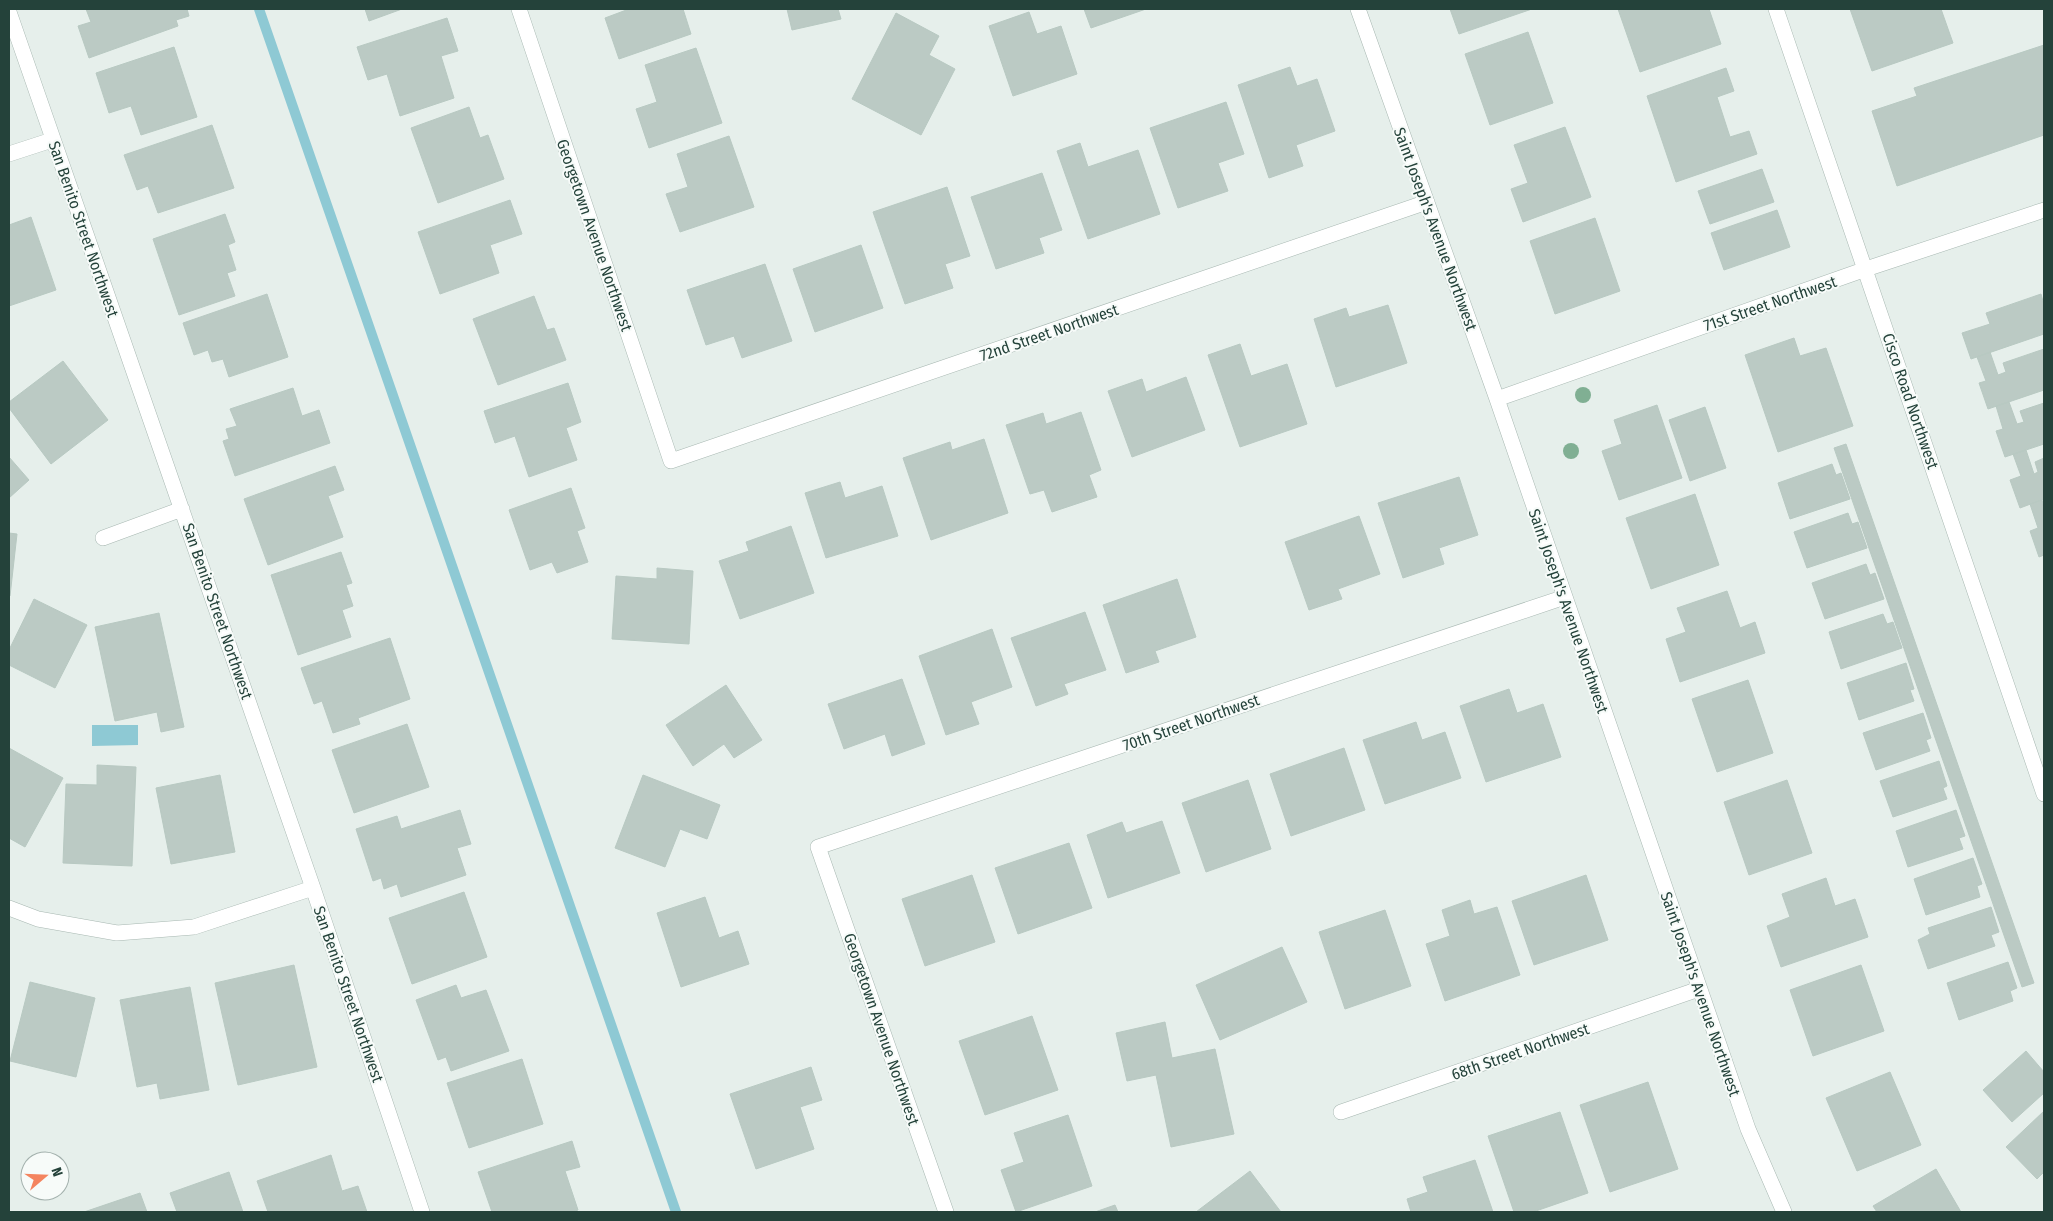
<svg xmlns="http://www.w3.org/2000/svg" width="2053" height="1221" font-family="'Fira Sans Condensed',sans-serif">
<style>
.water{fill:#8ec9d4}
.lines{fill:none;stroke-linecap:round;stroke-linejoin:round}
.stream{stroke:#8ec9d4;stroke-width:10}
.building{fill:#bbcac4;stroke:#b8c9c2}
.minor-casing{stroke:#a8b8b2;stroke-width:16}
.minor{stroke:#fff;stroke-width:15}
.tree{fill:#80af93}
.labels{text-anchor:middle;stroke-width:4;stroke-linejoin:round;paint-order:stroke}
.street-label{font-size:16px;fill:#24423a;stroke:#f7fbf9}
</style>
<rect width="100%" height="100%" fill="#e6efeb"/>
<!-- water -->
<path class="water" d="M92 725H138V745L92 746Z"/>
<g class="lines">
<!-- stream -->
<path class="stream" d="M259 9 676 1212"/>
</g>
<!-- building -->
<path class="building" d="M86 9H187L189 16 176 20 178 26 89 58 78 26 91 22Z
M365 9H402L369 21Z
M629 9H683L691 34 619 59 605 18Z
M787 9H838L841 19 792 30Z
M1084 9H1146L1091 28Z
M1450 9H1532L1459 34Z
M1618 9H1709L1721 44 1640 72Z
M1850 9H1941L1953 43 1872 71Z
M1029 12 1037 34 1061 26 1077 74 1013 96 989 26Z
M896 13 939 36 929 55 955 69 921 135 852 99Z
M447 18 458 51 441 56 454 98 400 116 387 74 368 80 357 47Z
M1528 32 1553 103 1490 125 1465 54Z
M2044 45V135L1897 186 1872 111 1917 96 1914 88Z
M174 47 197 117 141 135 131 106 109 113 96 73Z
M696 48 722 123 649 148 636 109 657 102 645 65Z
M1290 67 1297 86 1317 79 1335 131 1296 145 1303 166 1269 178 1238 85Z
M1726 68 1734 91 1717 97 1730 137 1749 131 1757 154 1676 182 1647 96Z
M1226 102 1244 154 1218 163 1228 191 1178 208 1150 128Z
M469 107 480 138 488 135 504 179 438 203 411 128Z
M212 125 234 188 158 213 148 186 137 190 124 155Z
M1565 127 1591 197 1523 222 1511 189 1528 183 1514 145Z
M729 136 754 207 680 232 666 194 688 187 677 154Z
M1080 143 1088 167 1138 150 1160 214 1088 239 1057 151Z
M1762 169 1774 202 1710 224 1698 191Z
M1042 173 1062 230 1039 238 1044 253 996 269 971 197Z
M947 187 970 256 945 264 953 288 905 304 873 212Z
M510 200 522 234 490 245 499 273 440 294 418 232Z
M1777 210 1790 247 1724 270 1711 233Z
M225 214 235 242 228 245 236 270 227 273 235 296 179 315 153 239Z
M31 217 56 290 9 306V225Z
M1595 218 1620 291 1555 314 1530 241Z
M861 245 883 308 815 332 793 269Z
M765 264 792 341 742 358 734 336 706 345 687 290Z
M267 294 288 357 229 377 223 359 212 362 208 350 194 355 183 323Z
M2041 294 2044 305V334L1971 359 1962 333 1990 324 1986 313Z
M534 296 547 330 554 328 566 360 498 385 473 319Z
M1388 305 1407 363 1336 387 1314 319 1346 308 1349 317Z
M1794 338 1800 356 1826 348 1853 426 1778 452 1745 355Z
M1240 344 1251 376 1287 364 1307 424 1240 447 1208 355Z
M2044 349V390L1988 409 1979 383 1986 381 1977 357 1990 352 1998 375 2006 372 2003 363Z
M63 361 108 420 51 464 9 408V402Z
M1186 377 1205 430 1132 457 1108 391 1142 379 1146 392Z
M568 383 581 422 566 428 577 460 529 477 515 436 495 443 484 411Z
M293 388 302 416 319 410 330 443 235 476 223 441 229 439 226 429 237 426 230 409Z
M2009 402 2017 424 2024 422 2020 411 2044 403V444L2005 457 1996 431 2003 429 1996 406Z
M1657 405 1682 478 1619 500 1602 451 1622 444 1614 420Z
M1705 407 1726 468 1690 481 1669 420Z
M1081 412 1101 470 1089 475 1097 497 1052 512 1044 490 1030 494 1006 425 1043 413 1046 424Z
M984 439 1008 513 931 540 903 458 950 442 952 450Z
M1846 444 2034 983 2022 987 1834 448Z
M2026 450 2034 474 2038 472 2035 462 2044 458V499L2020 508 2010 480 2021 476 2013 454Z
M9 457 29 480 9 498Z
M1832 464 1836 475 1841 473 1850 499 1790 519 1778 483Z
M335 466 344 490 328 496 343 537 268 565 244 499Z
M1459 477 1478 535 1439 548 1444 564 1403 578 1378 503Z
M840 482 845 498 882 486 898 536 826 558 805 493Z
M571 488 585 528 577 531 588 562 557 573 552 562 530 570 509 510Z
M1695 494 1719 565 1651 589 1626 518Z
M2042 500 2044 508V555L2039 557 2030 531 2038 528 2030 504Z
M1848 513 1852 524 1858 522 1867 548 1807 568 1794 532Z
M1359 516 1380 574 1338 589 1342 599 1309 610 1285 542Z
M791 526 814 593 740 619 719 561 749 551 746 542Z
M9 533 17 534 10 596H9Z
M341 552 352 583 346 585 353 606 342 610 351 637 298 655 271 575Z
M1866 564 1870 575 1875 573 1884 599 1825 619 1812 583Z
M657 568 693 571 689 644 612 639 616 576 657 579Z
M1177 579 1196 637 1155 651 1159 662 1126 673 1103 605Z
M1727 591 1740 628 1755 622 1765 653 1680 682 1666 639 1686 632 1677 608Z
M34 599 87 625 55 688 9 665V650Z
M1085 612 1106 670 1064 684 1068 694 1036 706 1011 638Z
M159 613 184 727 161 732 157 712 115 721 95 627Z
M1883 614 1887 624 1893 622 1902 648 1841 669 1829 632Z
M992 629 1012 687 971 702 979 724 946 735 919 656Z
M390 638 410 699 358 718 360 724 333 733 322 701 314 704 301 668Z
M1906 663 1914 689 1910 690 1914 701 1859 720 1847 683Z
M902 679 925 744 892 756 885 734 844 749 828 704Z
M1748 680 1773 753 1717 772 1692 699Z
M726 685 762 740 734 758 724 744 693 766 666 725Z
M1509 689 1517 713 1543 704 1561 757 1486 782 1460 706Z
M1923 713 1931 738 1926 740 1930 751 1876 770 1863 733Z
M1416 722 1422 740 1445 732 1461 778 1385 804 1363 740Z
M407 724 429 787 354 813 332 750Z
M9 748 63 778 25 847 9 838Z
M1344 748 1365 810 1291 836 1270 774Z
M1939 761 1947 786 1943 788 1947 799 1893 817 1880 781Z
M97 765 136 767 132 866 63 863 66 784 97 785Z
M220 775 235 852 171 864 156 788Z
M643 775 720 805 707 839 680 829 665 867 615 848Z
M1248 780 1271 849 1206 872 1182 803Z
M1787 780 1812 853 1749 875 1724 802Z
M460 810 471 844 457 848 466 875 401 897 397 884 384 889 381 878 373 881 356 829 397 816 401 829Z
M1956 810 1965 836 1959 838 1963 849 1908 867 1896 831Z
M1162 821 1180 873 1108 898 1087 835 1122 822 1126 833Z
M1069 843 1092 908 1018 934 995 868Z
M1973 858 1982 884 1977 886 1980 897 1926 915 1914 879Z
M972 875 995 942 925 966 902 899Z
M1586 875 1608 940 1534 965 1512 901Z
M1826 878 1835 906 1855 899 1868 937 1781 967 1767 926 1790 917 1782 894Z
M464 892 487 957 412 984 389 918Z
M705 897 719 938 738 931 749 964 681 987 657 913Z
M1470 900 1474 914 1497 907 1520 975 1445 1001 1426 944 1450 936 1442 910Z
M1991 907 1999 932 1991 935 1995 946 1928 969 1918 940 1930 934 1928 928Z
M1385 910 1411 986 1345 1009 1319 932Z
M1282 947 1307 1002 1220 1040 1196 985Z
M2008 962 2017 988 2010 991 2013 1001 1959 1020 1947 983Z
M294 965 317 1067 238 1085 215 983Z
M1861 965 1884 1031 1813 1056 1790 990Z
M30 982 95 998 76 1077 10 1061Z
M456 985 461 998 486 990 509 1051 451 1071 446 1057 438 1060 416 1000Z
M190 987 209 1090 160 1099 157 1083 137 1087 120 1000Z
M1032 1016 1058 1090 985 1115 959 1041Z
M1165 1022 1172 1058 1215 1049 1234 1134 1171 1147 1156 1075 1127 1081 1116 1033Z
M2026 1051 2044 1072V1093L2012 1122 1983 1090Z
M522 1059 543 1124 469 1148 447 1083Z
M811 1067 822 1100 800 1107 814 1149 756 1169 730 1094Z
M1890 1072 1921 1145 1857 1171 1826 1098Z
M1648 1082 1678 1169 1610 1192 1580 1105Z
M2044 1111V1172L2037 1179 2006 1147Z
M1560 1112 1588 1193 1533 1212H1514L1488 1136Z
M1068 1115 1092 1186 1016 1212 1001 1170 1024 1162 1014 1133Z
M572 1141 580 1167 565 1171 578 1210 572 1212H492L478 1172Z
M331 1155 342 1191 358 1186 367 1212H268L257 1181Z
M1475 1160 1493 1212H1411L1407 1199 1428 1192 1423 1177Z
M1936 1169 1961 1212H1877L1873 1206Z
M1250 1171 1281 1212H1196Z
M229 1172 243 1212H177L170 1193Z
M140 1193 147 1212H84Z
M1115 1205 1118 1212H1095Z"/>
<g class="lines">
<!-- minor casing -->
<g class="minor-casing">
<path id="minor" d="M519 9 671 461 1427 202
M1358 9 1497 399 1748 1129 1784 1212
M1776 9 2044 794
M9 12 313 888 422 1212
M9 154 52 140
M1497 399 1866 269 2044 210
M103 538 182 509
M9 908 38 919 117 933 194 927 313 888
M1341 1112 1699 989
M946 1212 818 847 1565 597"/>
</g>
<!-- minor -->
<use href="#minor" class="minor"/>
</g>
<!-- trees -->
<g class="tree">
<circle cx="1583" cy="395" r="8"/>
<circle cx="1571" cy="451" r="8"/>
</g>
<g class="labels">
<!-- street labels -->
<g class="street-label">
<text transform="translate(84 229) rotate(71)" y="6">San Benito Street Northwest</text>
<text transform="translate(1436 229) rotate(70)" y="6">Saint Joseph's Avenue Northwest</text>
<text transform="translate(595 235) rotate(71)" y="6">Georgetown Avenue Northwest</text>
<text transform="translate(1770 303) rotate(-19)" y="6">71st Street Northwest</text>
<text transform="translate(1049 332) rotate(-19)" y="6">72nd Street Northwest</text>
<text transform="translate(1911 401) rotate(71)" y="6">Cisco Road Northwest</text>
<text transform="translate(218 611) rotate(71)" y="6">San Benito Street Northwest</text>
<text transform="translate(1569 611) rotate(71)" y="6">Saint Joseph's Avenue Northwest</text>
<text transform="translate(1191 722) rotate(-19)" y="6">70th Street Northwest</text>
<text transform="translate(349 994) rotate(71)" y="6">San Benito Street Northwest</text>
<text transform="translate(1701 994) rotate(71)" y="6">Saint Joseph's Avenue Northwest</text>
<text transform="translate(882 1029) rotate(71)" y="6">Georgetown Avenue Northwest</text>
<text transform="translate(1520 1051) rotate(-19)" y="6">68th Street Northwest</text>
</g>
</g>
<!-- border -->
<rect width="2053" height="1221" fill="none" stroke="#24423a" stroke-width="20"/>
<!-- north arrow -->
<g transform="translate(45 1176) rotate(71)"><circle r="24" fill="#f7fbf9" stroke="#a3b1ad"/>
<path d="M0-4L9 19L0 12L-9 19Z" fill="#f4845f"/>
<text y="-8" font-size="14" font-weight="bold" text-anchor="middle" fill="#24423a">N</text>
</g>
</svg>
